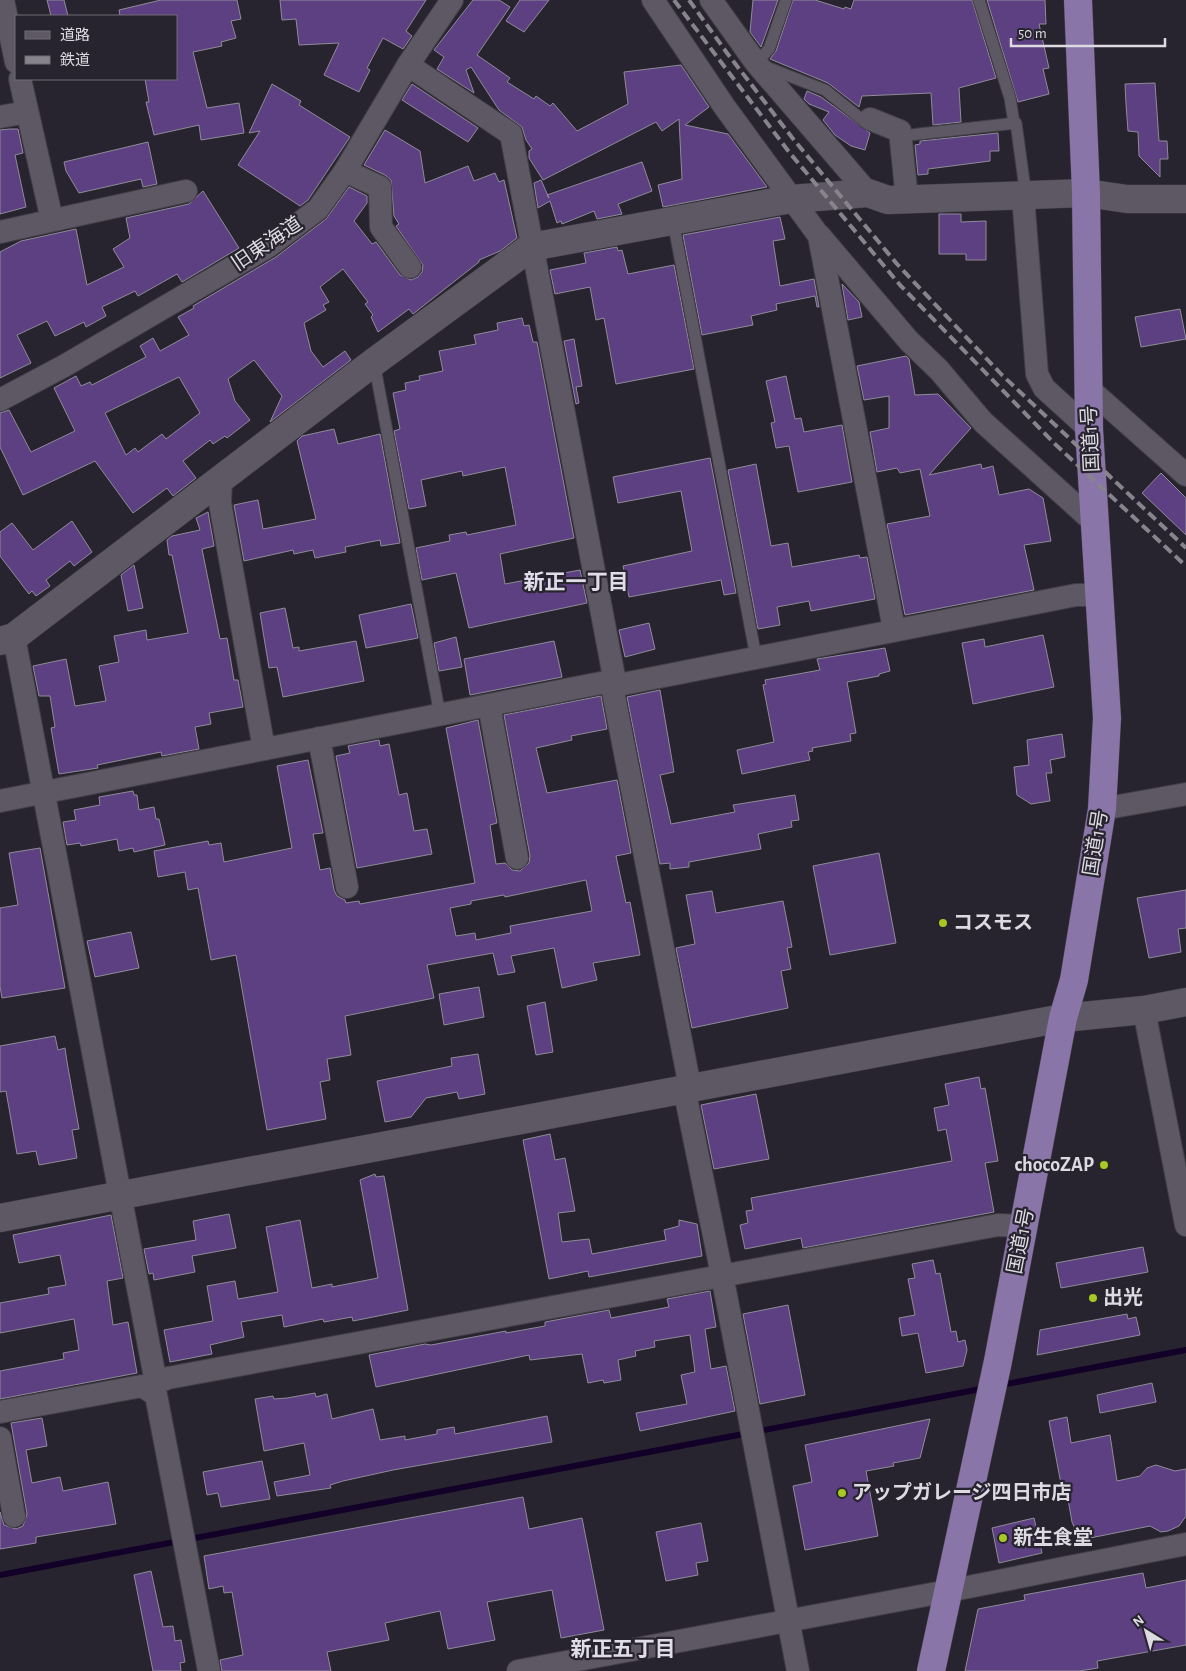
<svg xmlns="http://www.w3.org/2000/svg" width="1186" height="1671" font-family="'Alegreya Sans','Noto Sans JP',sans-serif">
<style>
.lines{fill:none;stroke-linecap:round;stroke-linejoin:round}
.stream{stroke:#130029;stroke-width:6}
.building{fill:#5c4082;stroke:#8f8b98;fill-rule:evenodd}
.service-casing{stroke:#423e47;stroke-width:13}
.minor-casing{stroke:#423e47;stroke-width:24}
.tertiary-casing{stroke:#423e47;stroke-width:29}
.trunk-casing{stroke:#423e47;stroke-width:29}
.service{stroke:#5d5864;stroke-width:11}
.minor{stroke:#5d5864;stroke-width:22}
.tertiary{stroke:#5d5864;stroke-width:28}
.trunk{stroke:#8975a8;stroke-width:28}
.rail{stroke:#88848d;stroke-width:4;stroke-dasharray:10 5;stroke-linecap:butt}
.poi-dot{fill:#a5c823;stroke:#28242f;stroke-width:2}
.labels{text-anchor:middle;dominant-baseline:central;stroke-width:4.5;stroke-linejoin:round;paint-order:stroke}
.street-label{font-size:20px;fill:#dddae1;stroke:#28242f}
.poi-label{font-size:20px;font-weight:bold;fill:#dddae1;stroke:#28242f;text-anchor:start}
.neighbourhood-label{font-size:21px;font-weight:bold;fill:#e1dcea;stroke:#28242f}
</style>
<rect width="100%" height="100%" fill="#28242f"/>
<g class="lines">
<g class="stream">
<path d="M1001,1385L1186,1350"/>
<path d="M0,1575L986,1388"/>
</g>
</g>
<g class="building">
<path d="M47,0H64L68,16H51Z"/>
<path d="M161,0H237L241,19L231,21L236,38L221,42L222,46L193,52L207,108L239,103L244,133L201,140L199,125L154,135L146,102H149L145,79H176V16H120L119,10Z"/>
<path d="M280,0H426L406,31L412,36L403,49L383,38L367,68L370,70L359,92L324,75L339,43L299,45L296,19L282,20Z"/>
<path d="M473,0H499L510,7L477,55L510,78L507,82L534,99L536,96L550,106L553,103L577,131L628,104L624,72L681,65L709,107L685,125L728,134L767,187L663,207L658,185L682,179L679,119L662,131L656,122L543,180L529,158V151L532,149L526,140L522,127L499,110L471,67L466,70L474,93L437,69L444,57L434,50Z"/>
<path d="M520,0H549L524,32L506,21Z"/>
<path d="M753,0H778L761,47L750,32Z"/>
<path d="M793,0H815L844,9L845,7L851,9L854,0H972L996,78L959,88L961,122L933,125L931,93L862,96L859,107L828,83L770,59L776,51Z"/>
<path d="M987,0H1045L1046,24H1039L1049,68L1043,69L1049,94L1018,102Z"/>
<path d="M1155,83L1159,141H1167L1168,159H1160V177L1139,156L1138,132L1128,131L1126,104L1125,84Z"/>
<path d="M272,84L301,101L299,105L350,137L308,200L300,206L238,165L260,131L249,133Z"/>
<path d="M412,84L478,128L468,142L402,100Z"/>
<path d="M807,91L821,97L870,133L865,150L851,146L835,135L823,120L829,112L809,104L804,99Z"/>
<path d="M10,129H18L23,153L15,155L26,207L0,214V130Z"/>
<path d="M385,130L420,151L425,183L468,166L474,181L495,173L499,182L504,180L517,238L500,251L479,260V262L413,314L409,309L378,332L371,317L373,315L365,304L368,302L343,269L320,287L329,302L323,305L326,310L304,323L311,351L323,367L345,351L351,360L270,422L282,396L254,360L228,379L235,401L250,420L227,438L225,436L213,444L210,440L183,461L196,478L173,496L167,488L133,513L95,461L23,495L0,447V413L9,410L31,452L75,431L54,388L76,376L81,386L90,382L92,385L146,357L140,346L153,338L160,351L189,335L178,317L194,308L193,306L276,257L326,219L349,187L367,196V203L354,221L372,244L376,242L400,275L411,280L418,277L422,272L423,265L396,226L399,224L394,216L391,180L385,175L364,165ZM179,377L200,413L166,439L162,434L138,452L135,448L126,455L105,413Z"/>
<path d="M998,133L999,151H990V161L928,169V174L918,175L915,145L920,144V141Z"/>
<path d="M148,142L157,184L143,187L141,179L79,193L66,171L64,162Z"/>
<path d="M642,162L652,191L618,204L622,214L597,219L594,211L562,224L561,221L557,223L550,201L538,208L534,183L541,180L549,198L547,195Z"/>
<path d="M203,191L239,248L182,282L177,274L138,296L135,291L102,307L106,316L86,327L84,322L55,336L47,321L17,335L31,363L0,378V252L21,241L76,229L87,285L124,267L113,249L130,238L126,218L189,204Z"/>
<path d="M939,214H961V222L986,221V260H966V254H939Z"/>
<path d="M780,217L785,239L773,241L780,286L814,279L819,307H817L815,296L776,304L777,310L751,316L753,325L702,335L683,235Z"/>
<path d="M617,247L618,251L622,250L628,274L674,265L694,369L616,384L604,318L596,320L590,287L555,294L550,270L586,263L584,253Z"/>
<path d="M842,284L859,302L862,317L848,320Z"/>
<path d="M1180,309L1186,339L1141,347L1135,317Z"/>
<path d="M522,318L524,326L529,325L533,342H537L574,538L500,554L505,584L580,570L587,603L469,628L456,573L422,580L416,548L450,541L449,535L466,532L467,535L516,525L505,467L463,476L462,471L421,480L426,506L409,509L394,431L400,429L393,393L406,390L405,383L420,380L419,376L443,371L439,351L476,344L474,335L498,330L497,323Z"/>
<path d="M574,339L582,386L576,387L579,403L576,404L564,341Z"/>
<path d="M906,356L909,359L915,395L938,394L971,428L929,475L981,464L982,469L993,466L999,495L1029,489L1043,498L1051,541L1024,545L1034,590L905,615L887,524L930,516L920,469L900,473L897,468L877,472L870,432L889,428V396L864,400L857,366Z"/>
<path d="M786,376L795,419L801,418L804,432L842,425L852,482L798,492L789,446L776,448L771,423L775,422L766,381Z"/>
<path d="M334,429L338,444L380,434L400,543L381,546L380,540L345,547L346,552L315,558L313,550L294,554L293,550L244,561L234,505L258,500L263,529L316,519L297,441L302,436Z"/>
<path d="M710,458L736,593L724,595L721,580L629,597L623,566L692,551L681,491L618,503L613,477Z"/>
<path d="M756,464L771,546L788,543L792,567L859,555L860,558L867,557L875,599L811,611L809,601L777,607L780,625L758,629L728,470Z"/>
<path d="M1161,473L1186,498V535L1142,493Z"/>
<path d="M208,512L214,546L202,549L220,639L227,638L234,680H238L243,707L209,713L211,724L195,727L199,749L162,756L161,752L97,765L98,768L59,774L51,728L55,727L50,696H39L33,666L66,659L75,706L106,701L99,666L119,662L114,636L146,630L147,640L188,633L172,555H169L167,540L172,536L200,530L196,518Z"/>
<path d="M72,521L92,552L74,566L70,561L46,580L50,586L36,596L32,591L29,594L0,556V532L12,523L33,550Z"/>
<path d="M134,565L143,608L128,611L121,575Z"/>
<path d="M411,604L418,638L366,648L359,615Z"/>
<path d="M285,608L293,648L299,647V651L356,641L364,681L283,697L277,667L269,668L260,613Z"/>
<path d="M649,623L655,649L625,657L619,630Z"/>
<path d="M1043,635L1054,687L973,704L962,643L984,639L985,647Z"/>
<path d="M456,637L462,667L439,671L434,643Z"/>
<path d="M554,641L562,677L470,695L464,659Z"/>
<path d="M885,648L890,671L879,674V676L847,682L856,733L850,734L851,741L812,748L813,751L808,752L810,760L742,774L737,750L774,742L763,685L766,684L765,680L820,670L817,659Z"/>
<path d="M660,690L674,772L660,775L671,824L735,812L733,805L795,795L799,820L791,821L792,827L758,834L761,849L689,862V867L670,869V863L660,864L627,697Z"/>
<path d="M601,696L607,729L571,736L572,740L536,748L547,793L617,780L631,853L616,856L626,903L630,902L640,955L593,963L597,980L562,988L554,948L511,956L515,972L498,975L493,953L427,965L434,998L345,1016L351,1055L327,1059L330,1080L320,1082L326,1119L267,1130L236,955L211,960L198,888L188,890L185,872L158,877L154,851L208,841L209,845L221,843L224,862L292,848L277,766L308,760L323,833L313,834L320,870L330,868L334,890L337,896L345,900L346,903L359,901L360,904L475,883L446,728L478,720L497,823L490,825L496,864L505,863L512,870L520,871L529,863L530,856L504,715ZM586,880L592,911L510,926L511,933L476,940L475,933L456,936L450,908L471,904V901L504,895L505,897Z"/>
<path d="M1062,734L1065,757L1050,760L1052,773H1046L1050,801L1031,804L1017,795L1014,767L1029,765L1027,740Z"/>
<path d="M379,740L380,746L389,744L399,795L407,793L414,831L427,829L432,854L357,868L336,756L350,753L348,746Z"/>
<path d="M133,791L134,795H137L139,810L154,807L156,819H159L165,845L134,852L133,848L119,851L117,839L81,846L80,843L67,845L63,822L76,820L74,810L100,805L99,797Z"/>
<path d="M40,848L65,988L2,998L0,986V908L18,905L9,853Z"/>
<path d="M879,853L896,943L830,955L813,866Z"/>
<path d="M1186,890V928L1178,929L1181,952L1149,958L1137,898Z"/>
<path d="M712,891L716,913L783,901L792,947L787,948L791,969L781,971L788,1008L692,1028L676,948L695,944L686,895Z"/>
<path d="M131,932L139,968L95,977L87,941Z"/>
<path d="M479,987L484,1017L444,1025L439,994Z"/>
<path d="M545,1002L553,1052L536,1055L527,1006Z"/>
<path d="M55,1036L58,1050L65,1048L67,1062L79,1129L72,1130L77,1158L39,1165L36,1151L17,1154L6,1091L0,1092V1046Z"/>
<path d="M478,1054L485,1094L459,1099L457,1092L426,1098L411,1117L385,1122L377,1081L452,1066L451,1058Z"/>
<path d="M979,1077L981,1089L985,1088L998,1161L985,1163L994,1212L803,1248L801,1238L745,1249L740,1225L748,1223L746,1211L753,1210L751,1198L952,1161L946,1129L938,1131L934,1108L949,1105L945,1084Z"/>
<path d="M756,1094L769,1159L714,1169L701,1105Z"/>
<path d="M550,1134L555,1160L565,1158L575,1211L558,1213L562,1242L589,1239L592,1254L666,1240L664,1230L679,1226V1220L697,1224L702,1256L589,1277L588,1271L549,1279L523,1140Z"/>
<path d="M375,1174L376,1177L384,1176L408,1310L353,1321L352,1317L324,1322L323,1319L284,1327L282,1315L241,1322L244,1337L210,1345L212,1354L170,1362L164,1330L213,1321L207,1286L235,1281L238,1299L278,1292L266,1227L300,1220L312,1288L332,1284V1287L378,1278L360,1180Z"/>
<path d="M229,1214L236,1248L192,1256L195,1272L154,1280L153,1273L149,1274L144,1249L196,1240L193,1221Z"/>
<path d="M111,1215L123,1278L107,1281L113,1325L128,1322L137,1373L0,1399V1371L64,1359L63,1353L79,1350L74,1319L0,1333V1303L49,1294L48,1288L66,1285L60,1255L19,1263L13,1235Z"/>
<path d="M1143,1247L1148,1272L1061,1288L1056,1263Z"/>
<path d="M933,1260L936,1274L940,1273L951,1332L956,1331L958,1342L965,1340L967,1350L963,1366L926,1373L918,1333L902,1336L899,1318L915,1315L908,1279L915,1278L912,1264Z"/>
<path d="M710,1291L716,1327L705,1329L711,1369L726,1366L735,1411L640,1431L636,1413L687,1404L681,1375L695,1372L690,1335L654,1341L655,1347L635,1351L636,1356L618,1360L621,1380L604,1383L603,1380L588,1383L582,1354L530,1360L529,1355L376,1387L369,1355L425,1344L431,1345L506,1331V1333L545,1326V1322L609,1310L611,1318L669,1307L667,1299Z"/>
<path d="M788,1305L805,1395L760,1404L743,1314Z"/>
<path d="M1127,1314L1128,1319L1136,1317L1140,1335L1037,1355L1040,1330Z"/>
<path d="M1152,1383L1156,1402L1100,1413L1097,1395Z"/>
<path d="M315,1393L316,1397L327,1394L332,1419L373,1409L380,1440L405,1436V1440L437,1434V1430L454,1427L455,1434L547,1416L552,1442L393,1470L343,1481L330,1485L331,1488L277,1496L274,1482L310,1475L304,1443L264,1451L255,1399L273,1396L274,1399L287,1398Z"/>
<path d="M1067,1417L1071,1443L1110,1435L1117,1481L1140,1476L1147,1468L1156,1465L1175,1471L1186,1469V1516L1179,1526L1168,1531L1161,1532L1150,1526L1080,1540L1072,1522L1066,1488L1062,1489L1049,1421Z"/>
<path d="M42,1418L47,1446L26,1450L32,1483L60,1477L63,1491L108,1482L116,1524L36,1537V1543L0,1549V1512L4,1525L16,1529L23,1526L27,1514L11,1423Z"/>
<path d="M930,1419L920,1458L893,1463L894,1466L866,1471L878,1536L805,1550L793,1486L812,1482L805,1445Z"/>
<path d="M262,1461L270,1499L221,1507L218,1493L207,1495L203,1472Z"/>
<path d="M523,1497L529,1529L582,1518L604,1630L561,1638L552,1590L487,1602L495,1640L448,1649L440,1611L385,1623L389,1640L327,1652L331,1671H222L220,1660L243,1655L232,1592L224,1593L223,1586L209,1589L204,1556Z"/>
<path d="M1034,1518L1042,1553L999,1563L992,1528Z"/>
<path d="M701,1523L708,1561L696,1563L698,1575L666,1581L656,1532Z"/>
<path d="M151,1571L163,1627L173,1626L175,1641L181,1640L185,1662L180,1663L181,1671H153L134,1575Z"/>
<path d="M1143,1573L1146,1588L1186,1580V1645L1097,1661L1098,1668L1079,1671H965L978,1609L1025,1600L1024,1595Z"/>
</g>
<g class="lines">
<g class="service-casing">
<g id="service">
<path d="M786,0L769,49L756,63L825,90L865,122L870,119"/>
<path d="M979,0L1010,98L1014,123"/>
<path d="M901,136L1016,123L1026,196"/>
<path d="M673,221L756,657"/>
<path d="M374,362L440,715"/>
</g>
</g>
<g class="minor-casing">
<g id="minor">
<path d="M3,0L16,62"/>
<path d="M653,0L724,106L819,236L894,629"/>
<path d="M711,0L756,63L868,193"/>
<path d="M408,65L511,134L615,682"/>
<path d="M20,79L52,220"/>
<path d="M0,117L27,112"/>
<path d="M870,119L900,131L907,199"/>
<path d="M345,171L380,187L381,227L410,267"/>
<path d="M1023,196L1037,374L1044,388L1089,429"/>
<path d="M0,232L186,191"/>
<path d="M820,236L909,341L939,370L983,422L1096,524"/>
<path d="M1088,388L1186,475"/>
<path d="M0,400L64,366L269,246L318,209L345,171L408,65L452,0"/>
<path d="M221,479L220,503L264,749"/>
<path d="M14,637L156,1383L151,1391"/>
<path d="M611,681L690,1087"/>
<path d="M489,705L517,858"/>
<path d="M319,738L347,887"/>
<path d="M0,801L611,681L623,684L1076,595H1101"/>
<path d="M1102,809L1186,794"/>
<path d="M1144,1010L1186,1225"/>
<path d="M684,1088L722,1275L798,1671"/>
<path d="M156,1383L168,1378L998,1225L1024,1226"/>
<path d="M0,1412L142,1386L156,1395L209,1671"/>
<path d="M0,1438L14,1516"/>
<path d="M518,1671L948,1591L1186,1544"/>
</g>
</g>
<g class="tertiary-casing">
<g id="tertiary">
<path d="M0,641L14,637L374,362L531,247L791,199L868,193L888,200L1086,193L1127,199H1186"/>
<path d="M0,1218L1063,1018L1144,1010L1186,1002"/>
</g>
</g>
<g class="trunk-casing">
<path id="trunk" d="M931,1671L998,1361L1063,1018L1074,980L1102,809L1107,718L1089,429L1086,193L1078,0"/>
</g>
<use href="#service" class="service"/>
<use href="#minor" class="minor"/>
<use href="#tertiary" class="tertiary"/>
<use href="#trunk" class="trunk"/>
<g class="rail">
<path d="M674,0L789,152L900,285L1056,445L1186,566"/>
<path d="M689,0L727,53L794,140L897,264L1002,375L1186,548"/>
</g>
</g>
<g class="poi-dot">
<circle cx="943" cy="923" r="5"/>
<circle cx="1104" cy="1165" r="5"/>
<circle cx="1093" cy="1298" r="5"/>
<circle cx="842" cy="1493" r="5"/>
<circle cx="1003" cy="1538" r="5"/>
</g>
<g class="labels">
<g class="street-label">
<text transform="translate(267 244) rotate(-34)">旧東海道</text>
<text transform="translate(1091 439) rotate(-93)">国道1号</text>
<text transform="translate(1096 843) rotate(-81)">国道1号</text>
<text transform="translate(1021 1241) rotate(-79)">国道1号</text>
</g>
<g class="poi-label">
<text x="953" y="923">コスモス</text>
<text x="1094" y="1165" text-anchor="end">chocoZAP</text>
<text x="1103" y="1298">出光</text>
<text x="852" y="1493">アップガレージ四日市店</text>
<text x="1013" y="1538">新生食堂</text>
</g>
<g class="neighbourhood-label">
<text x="576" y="582">新正一丁目</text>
<text x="623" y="1649">新正五丁目</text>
</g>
</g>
<rect x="15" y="15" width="162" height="65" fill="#28242f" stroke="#706d76"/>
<rect x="25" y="31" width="25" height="8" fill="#5d5864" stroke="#706d76"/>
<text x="60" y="40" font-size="15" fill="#dddae1">道路</text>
<rect x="25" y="56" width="25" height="8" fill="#88848d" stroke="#706d76"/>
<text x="60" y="65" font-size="15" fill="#dddae1">鉄道</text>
<g transform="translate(1146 1631) rotate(323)" stroke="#28242f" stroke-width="4" paint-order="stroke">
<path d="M0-4L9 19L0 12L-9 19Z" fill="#dddae1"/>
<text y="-8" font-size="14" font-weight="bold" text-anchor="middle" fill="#dddae1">N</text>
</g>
<path d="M1011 38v8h154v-8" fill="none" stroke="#dddae1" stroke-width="2.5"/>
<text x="1018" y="38" font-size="15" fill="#dddae1" stroke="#28242f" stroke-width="4" paint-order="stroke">50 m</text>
</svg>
